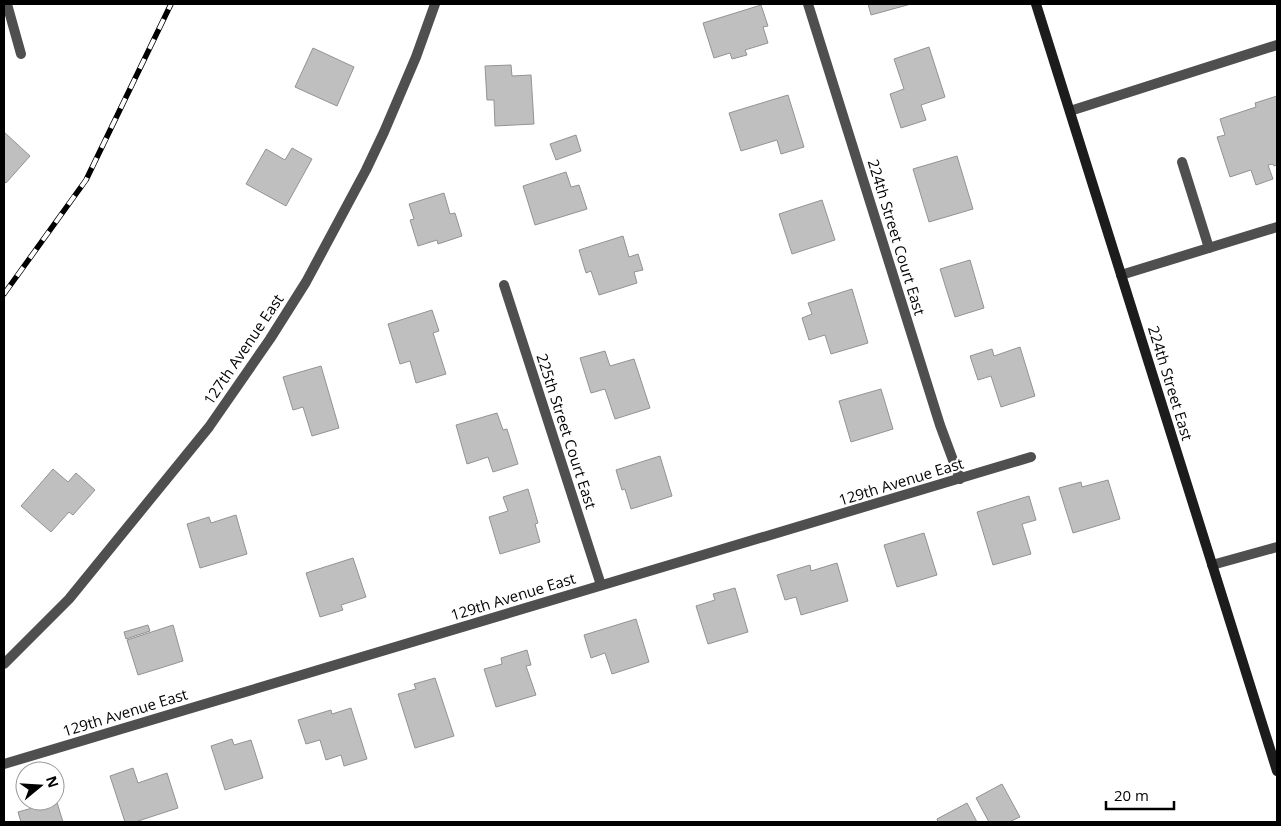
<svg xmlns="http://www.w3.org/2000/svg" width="1281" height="826" font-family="'Open Sans',sans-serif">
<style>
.building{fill:#bfbfbf;stroke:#939393}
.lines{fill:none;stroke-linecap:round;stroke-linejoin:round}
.lane{stroke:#4f4f4f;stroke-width:10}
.street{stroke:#4f4f4f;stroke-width:10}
.secondary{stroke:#1c1c1c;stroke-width:10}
.rail-casing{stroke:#000;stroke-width:5.5}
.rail{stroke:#fff;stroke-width:4;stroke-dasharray:11;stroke-linecap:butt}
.labels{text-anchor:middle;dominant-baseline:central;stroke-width:4.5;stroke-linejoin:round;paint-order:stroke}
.street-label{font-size:15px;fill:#000;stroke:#fff}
</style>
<rect width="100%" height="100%" fill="#fff"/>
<g class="building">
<path d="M868,4H911L871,15Z"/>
<path d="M761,5L768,26L763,27L768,43L745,50L747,55L732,59L730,53L714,58L703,23Z"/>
<path d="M929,47L945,97L921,105L926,120L901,128L890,94L904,89L894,59Z"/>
<path d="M313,48L354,67L337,106L295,87Z"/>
<path d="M511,65L512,76L531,75L534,124L495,126L494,100H487L485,66Z"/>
<path d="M788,95L804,147L781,154L777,140L741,151L729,113Z"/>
<path d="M1277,96V165L1274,166L1273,164L1268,165L1273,179L1256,185L1251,170L1230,177L1217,137L1225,135L1220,119L1256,107L1255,103Z"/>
<path d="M4,132L30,156L6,183L4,181Z"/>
<path d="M576,135L581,151L556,160L550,144Z"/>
<path d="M292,148L312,159L286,206L246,184L266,149L285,160Z"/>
<path d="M957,156L973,209L929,222L913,169Z"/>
<path d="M566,172L571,187L579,185L587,209L535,225L523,186Z"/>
<path d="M444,193L450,214L455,213L462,236L438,244L437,240L418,246L410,220L414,219L409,204Z"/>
<path d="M822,200L835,240L792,254L779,214Z"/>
<path d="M623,236L629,257L638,254L643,270L634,272L637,283L599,295L591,271L586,273L579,250Z"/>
<path d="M970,260L984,308L955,317L940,269Z"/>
<path d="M852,289L868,343L831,354L825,335L809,340L802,318L812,314L808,303Z"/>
<path d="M432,310L439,331L433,333L446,374L416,383L410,361L400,364L388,324Z"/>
<path d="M1020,347L1035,396L1001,407L991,376L978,380L970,356L992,349L994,356Z"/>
<path d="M605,351L610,366L634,359L650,408L615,419L605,389L591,393L580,358Z"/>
<path d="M321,366L339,428L312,436L303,407L293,410L283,377Z"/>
<path d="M881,389L893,429L851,442L839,401Z"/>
<path d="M497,413L503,430L507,429L518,464L493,472L488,457L467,464L456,425Z"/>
<path d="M660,456L672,496L631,509L625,489L622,490L616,470Z"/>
<path d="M53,469L68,482L76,473L95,490L73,515L69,512L51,532L21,506Z"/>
<path d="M1108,480L1120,519L1073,533L1059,488L1081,482L1082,487Z"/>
<path d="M528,489L538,523L535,524L540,542L500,554L489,517L508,511L503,497Z"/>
<path d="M1029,496L1036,520L1022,524L1031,554L993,565L977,512Z"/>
<path d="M236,515L247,554L200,568L187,524L209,517L211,523Z"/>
<path d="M924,533L937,575L897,587L884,545Z"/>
<path d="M353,558L366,597L341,605L343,610L320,617L306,573Z"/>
<path d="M837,563L848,601L801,615L796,597L785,600L777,575L810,565L811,571Z"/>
<path d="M735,588L748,632L708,644L696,606L715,600L713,594Z"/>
<path d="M636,619L649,662L612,674L605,653L591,658L584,635Z"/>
<path d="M148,625L150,631L126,639L124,632Z"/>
<path d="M173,625L183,661L138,675L127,640Z"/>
<path d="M527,650L531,665L526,666L536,695L496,707L484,669L502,664L501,658Z"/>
<path d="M435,678L454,736L415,748L398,694L416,689L414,684Z"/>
<path d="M351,708L367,759L344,766L341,755L326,760L320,740L306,744L298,720L331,710L332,714Z"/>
<path d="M232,739L234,745L251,740L263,778L225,790L211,746Z"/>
<path d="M133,768L138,783L167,773L178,808L135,822H125L110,776Z"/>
<path d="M1002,784L1020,817L1009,822H989L976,798Z"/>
<path d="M55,796L63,822H21L18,812L36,807L34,801H55Z"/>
<path d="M967,803L977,822H938L937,819Z"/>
</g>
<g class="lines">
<g class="lane">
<path d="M1070,111L1277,45"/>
<path d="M1182,162L1209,248"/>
<path d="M1121,275L1277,227"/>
<path d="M1212,565L1277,547"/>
</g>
<g class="street">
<path d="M7,4L21,54"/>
<path d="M808,4L940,425L960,479"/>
<path d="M504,285L601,585"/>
<path d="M4,664L69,599L209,427L270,339L306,282L366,170L384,132L416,57L435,4"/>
<path d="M4,764L1031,457"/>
</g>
<path class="secondary" d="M1036,4L1277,771"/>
<g class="rail-casing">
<path id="rail" d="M4,294L86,180L171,4"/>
</g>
<use href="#rail" class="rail"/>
</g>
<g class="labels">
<g class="street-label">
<text transform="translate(897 237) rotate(73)">224th Street Court East</text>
<text transform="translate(243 349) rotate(-56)">127th Avenue East</text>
<text transform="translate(1171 383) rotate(73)">224th Street East</text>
<text transform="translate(567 431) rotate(72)">225th Street Court East</text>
<text transform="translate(901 481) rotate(-17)">129th Avenue East</text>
<text transform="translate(513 596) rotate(-17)">129th Avenue East</text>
<text transform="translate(125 712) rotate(-17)">129th Avenue East</text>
</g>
</g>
<rect width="1281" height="826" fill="none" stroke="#000000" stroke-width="10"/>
<g transform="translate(40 786) rotate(72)"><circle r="24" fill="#ffffff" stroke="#999999"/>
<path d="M0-4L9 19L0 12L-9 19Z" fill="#000000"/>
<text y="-8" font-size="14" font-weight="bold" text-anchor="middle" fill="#000000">N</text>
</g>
<path d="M1106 801v8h68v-8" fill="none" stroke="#000000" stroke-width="2.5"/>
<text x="1114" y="801" font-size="15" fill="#000000" stroke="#ffffff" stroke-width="4" paint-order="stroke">20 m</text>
</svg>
